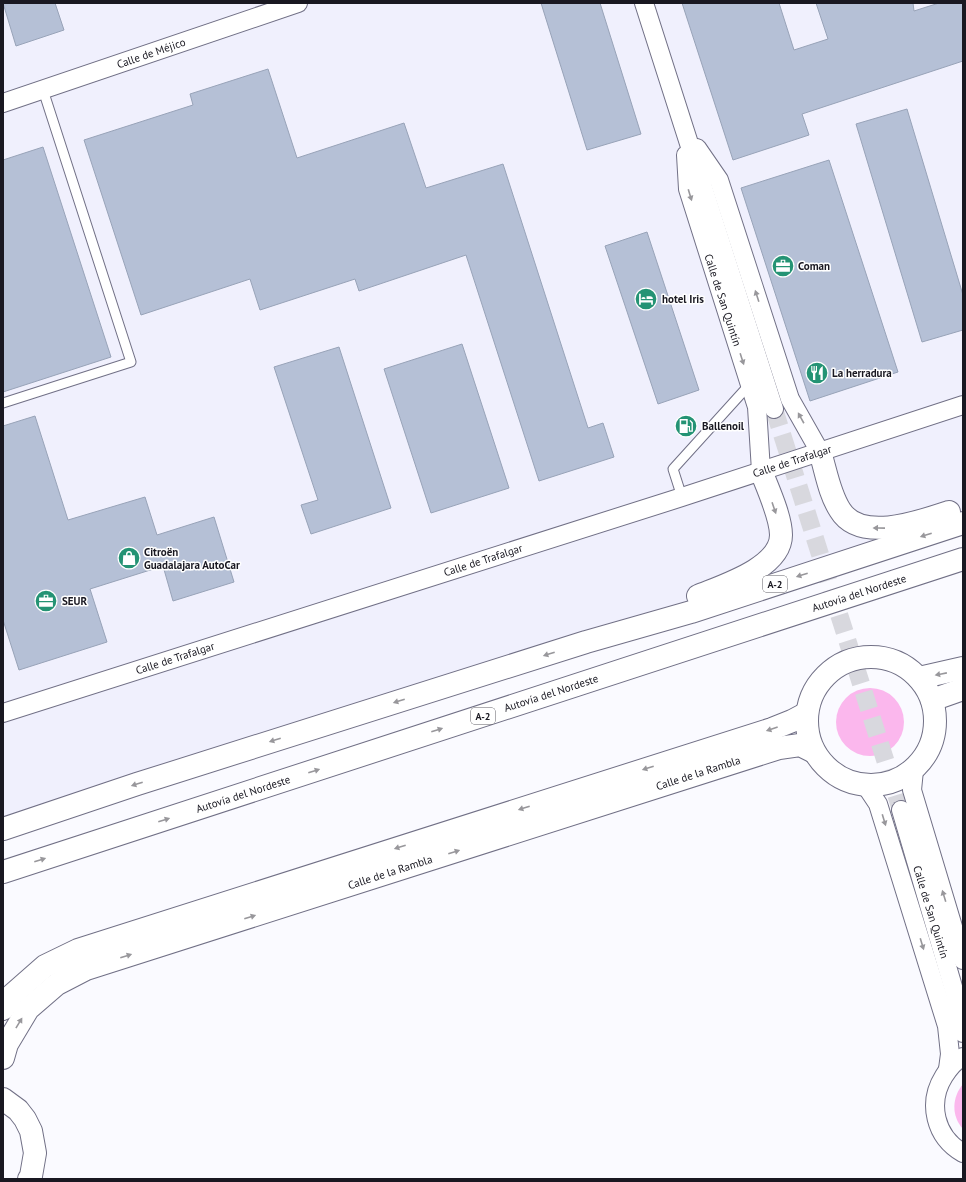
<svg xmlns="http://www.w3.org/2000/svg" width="966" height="1182" font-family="'PT Sans',sans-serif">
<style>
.built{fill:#f0f0fd}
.green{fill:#fbb7ed}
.building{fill:#b5c0d6;stroke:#98a3b8}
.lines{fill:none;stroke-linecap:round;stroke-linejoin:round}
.minor-tunnel{stroke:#d8d8de;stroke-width:18;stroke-dasharray:18 9;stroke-linecap:butt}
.service-casing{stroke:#717086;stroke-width:11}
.minor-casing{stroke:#717086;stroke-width:20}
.tertiary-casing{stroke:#717086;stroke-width:24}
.motorway-casing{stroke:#717086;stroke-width:24}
.service{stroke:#fff;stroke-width:9}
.minor{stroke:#fff;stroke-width:18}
.tertiary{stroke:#fff;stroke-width:22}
.motorway{stroke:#fff;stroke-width:22}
.oneway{fill:#98979b}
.labels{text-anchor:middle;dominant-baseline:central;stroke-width:3;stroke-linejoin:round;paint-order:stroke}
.shield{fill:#fff;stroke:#5e5d64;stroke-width:1}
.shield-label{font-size:10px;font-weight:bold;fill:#191821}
.street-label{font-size:11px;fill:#191821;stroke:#fff}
.poi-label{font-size:11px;font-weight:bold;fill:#191821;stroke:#fff;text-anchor:start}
</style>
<rect width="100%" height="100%" fill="#fafaff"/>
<path class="built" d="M3,3H963V518L3,829Z"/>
<g class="green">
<circle cx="870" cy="722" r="34"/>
<path d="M963,1084V1129C951,1116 952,1097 963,1084Z"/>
</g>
<g class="building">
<path d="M3,3H55L64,30L16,46Z"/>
<path d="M541,3H600L641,134L587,150Z"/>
<path d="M682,3H779L794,50L828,39L816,3H913L914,11L939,3H963V61L802,114L809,135L733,160Z"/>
<path d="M268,69L297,158L404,123L426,188L503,164L588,428L603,423L614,457L539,481L466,255L359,291L355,279L260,310L250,279L141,315L84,140L193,105L190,94Z"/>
<path d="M907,109L963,295V330L922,342L856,124Z"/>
<path d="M43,147L111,357L3,392V160Z"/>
<path d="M829,160L898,372L810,401L741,188Z"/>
<path d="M647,232L699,390L658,404L605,246Z"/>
<path d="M462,344L509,488L431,513L384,369Z"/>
<path d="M339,347L391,508L311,534L301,505L318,500L274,367Z"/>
<path d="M35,416L68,520L145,497L157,535L214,517L234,582L173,601L163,566L90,589L107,642L19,670L3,620V426Z"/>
</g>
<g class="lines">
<path class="minor-tunnel" d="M774,409L901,810"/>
<g class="service-casing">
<g id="service">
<path d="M3,403L131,362L43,90"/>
<path d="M682,497L673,469L750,384"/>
</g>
</g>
<g class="minor-casing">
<g id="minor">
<path d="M644,3L774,409"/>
<path d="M3,103L298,3"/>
<path d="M697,148L719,180L790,399L820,452"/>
<path d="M686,155L688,189L757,407L761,471"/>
<path d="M3,713L682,497L963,405"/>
<path d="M914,770L912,790L963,960"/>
<path d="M866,786L878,804L947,1026L950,1054L948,1069"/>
<path d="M901,810L961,1014"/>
<path d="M963,1017L961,1014L963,1033"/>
<path d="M963,1057C954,1061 949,1068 944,1076C927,1103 935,1137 963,1153"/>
</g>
</g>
<g class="tertiary-casing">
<g id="tertiary">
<circle cx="871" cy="721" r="64"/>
<path d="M919,678L963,668"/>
<path d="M932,700L963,689"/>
<path d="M3,1009L12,995L45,966L78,950L772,729L792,721L807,713"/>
<path d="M3,1058L7,1044L28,1009L57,984L86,969L779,748L800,745L814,752"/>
<path d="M3,1099L18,1110L25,1119L31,1131L35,1153L31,1176L29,1179"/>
</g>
</g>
<g class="motorway-casing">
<g id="motorway">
<path d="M820,452C826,471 829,493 840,510C860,543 919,522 949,512"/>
<path d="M698,596C722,586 781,568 781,535C781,517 768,489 761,471"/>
<path d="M3,829L137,784L586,642L691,612L963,523"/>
<path d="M3,872L963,559"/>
</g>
</g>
<use href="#service" class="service"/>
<use href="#minor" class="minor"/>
<use href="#tertiary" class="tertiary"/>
<use href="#motorway" class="motorway"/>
</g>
<defs><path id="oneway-solid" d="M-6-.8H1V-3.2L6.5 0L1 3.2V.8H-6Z"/></defs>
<g class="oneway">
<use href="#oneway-solid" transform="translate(690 195) rotate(73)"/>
<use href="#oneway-solid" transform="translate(757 296) rotate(-108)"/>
<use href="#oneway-solid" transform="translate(742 359) rotate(72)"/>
<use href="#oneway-solid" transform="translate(801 418) rotate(-119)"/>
<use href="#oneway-solid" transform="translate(774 508) rotate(71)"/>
<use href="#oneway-solid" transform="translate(879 528) rotate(-179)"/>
<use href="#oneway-solid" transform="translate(926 535) rotate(162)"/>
<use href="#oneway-solid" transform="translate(802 575) rotate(162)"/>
<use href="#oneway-solid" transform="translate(549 654) rotate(162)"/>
<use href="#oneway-solid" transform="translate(941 674) rotate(169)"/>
<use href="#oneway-solid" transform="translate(399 701) rotate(163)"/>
<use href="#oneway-solid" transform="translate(772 729) rotate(161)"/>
<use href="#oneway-solid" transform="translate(437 730) rotate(-18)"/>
<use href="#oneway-solid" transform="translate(275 740) rotate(163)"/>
<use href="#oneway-solid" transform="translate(648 768) rotate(162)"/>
<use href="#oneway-solid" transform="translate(314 771) rotate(-18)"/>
<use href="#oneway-solid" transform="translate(137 784) rotate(162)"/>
<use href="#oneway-solid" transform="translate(524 808) rotate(162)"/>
<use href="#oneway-solid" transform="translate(164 820) rotate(-18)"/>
<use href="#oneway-solid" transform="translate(884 820) rotate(73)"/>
<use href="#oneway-solid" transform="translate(400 847) rotate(162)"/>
<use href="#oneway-solid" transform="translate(454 852) rotate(-18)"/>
<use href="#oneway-solid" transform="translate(40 860) rotate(-18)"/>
<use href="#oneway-solid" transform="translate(944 896) rotate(-107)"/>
<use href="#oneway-solid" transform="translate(250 917) rotate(-18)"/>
<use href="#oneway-solid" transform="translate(922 944) rotate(73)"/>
<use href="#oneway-solid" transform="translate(126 956) rotate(-18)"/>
<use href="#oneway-solid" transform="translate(19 1023) rotate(-59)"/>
</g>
<defs>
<g id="office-disc" transform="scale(1.15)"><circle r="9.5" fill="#249374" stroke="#fff"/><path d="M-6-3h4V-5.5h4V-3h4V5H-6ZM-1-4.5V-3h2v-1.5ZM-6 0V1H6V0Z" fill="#fff"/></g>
<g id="hotel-disc" transform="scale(1.15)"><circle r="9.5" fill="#249374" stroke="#fff"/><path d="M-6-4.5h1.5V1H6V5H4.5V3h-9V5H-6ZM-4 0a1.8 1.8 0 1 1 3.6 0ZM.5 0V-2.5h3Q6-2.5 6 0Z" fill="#fff"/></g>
<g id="restaurant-disc" transform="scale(1.15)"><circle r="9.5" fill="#249374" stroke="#fff"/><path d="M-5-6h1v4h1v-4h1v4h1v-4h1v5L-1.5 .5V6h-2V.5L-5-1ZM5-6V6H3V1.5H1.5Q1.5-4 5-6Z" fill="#fff"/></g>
<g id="fuel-disc" transform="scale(1.15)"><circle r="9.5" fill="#249374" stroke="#fff"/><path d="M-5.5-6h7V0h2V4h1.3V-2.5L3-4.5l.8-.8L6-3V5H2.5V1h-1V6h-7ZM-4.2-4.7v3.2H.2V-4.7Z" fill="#fff"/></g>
<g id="shop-disc" transform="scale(1.15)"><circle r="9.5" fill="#249374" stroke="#fff"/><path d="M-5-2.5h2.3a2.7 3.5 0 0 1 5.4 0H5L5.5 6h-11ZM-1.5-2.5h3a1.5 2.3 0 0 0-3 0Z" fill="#fff"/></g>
</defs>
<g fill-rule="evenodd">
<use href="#office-disc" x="783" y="266"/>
<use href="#hotel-disc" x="646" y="299"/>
<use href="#restaurant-disc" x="817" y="373"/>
<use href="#fuel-disc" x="686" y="426"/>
<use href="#shop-disc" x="129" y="558"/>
<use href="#office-disc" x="46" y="601"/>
</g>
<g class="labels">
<g class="shield">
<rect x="763" y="576" width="24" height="16" rx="3"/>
<rect x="471" y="708" width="24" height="16" rx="3"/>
</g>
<g class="shield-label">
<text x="775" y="584">A-2</text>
<text x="483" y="716">A-2</text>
</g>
<g class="street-label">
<text transform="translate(151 53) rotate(-19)">Calle de Méjico</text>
<text transform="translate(723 300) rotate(72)">Calle de San Quintín</text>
<text transform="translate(792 461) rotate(-18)">Calle de Trafalgar</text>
<text transform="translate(483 560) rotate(-18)">Calle de Trafalgar</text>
<text transform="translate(859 593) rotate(-18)">Autovía del Nordeste</text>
<text transform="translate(175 658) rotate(-18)">Calle de Trafalgar</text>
<text transform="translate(551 693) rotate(-18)">Autovía del Nordeste</text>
<text transform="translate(698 773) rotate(-18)">Calle de la Rambla</text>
<text transform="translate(243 794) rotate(-18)">Autovía del Nordeste</text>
<text transform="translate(390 872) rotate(-18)">Calle de la Rambla</text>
<text transform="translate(931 912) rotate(73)">Calle de San Quintín</text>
</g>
<g class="poi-label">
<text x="798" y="266">Coman</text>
<text x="662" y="299">hotel Iris</text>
<text x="832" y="373">La herradura</text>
<text x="702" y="426">Ballenoil</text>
<text x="144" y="552">Citroën<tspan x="144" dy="13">Guadalajara AutoCar</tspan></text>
<text x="62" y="601">SEUR</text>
</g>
</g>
<rect width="966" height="1182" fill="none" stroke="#191821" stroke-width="8"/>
</svg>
